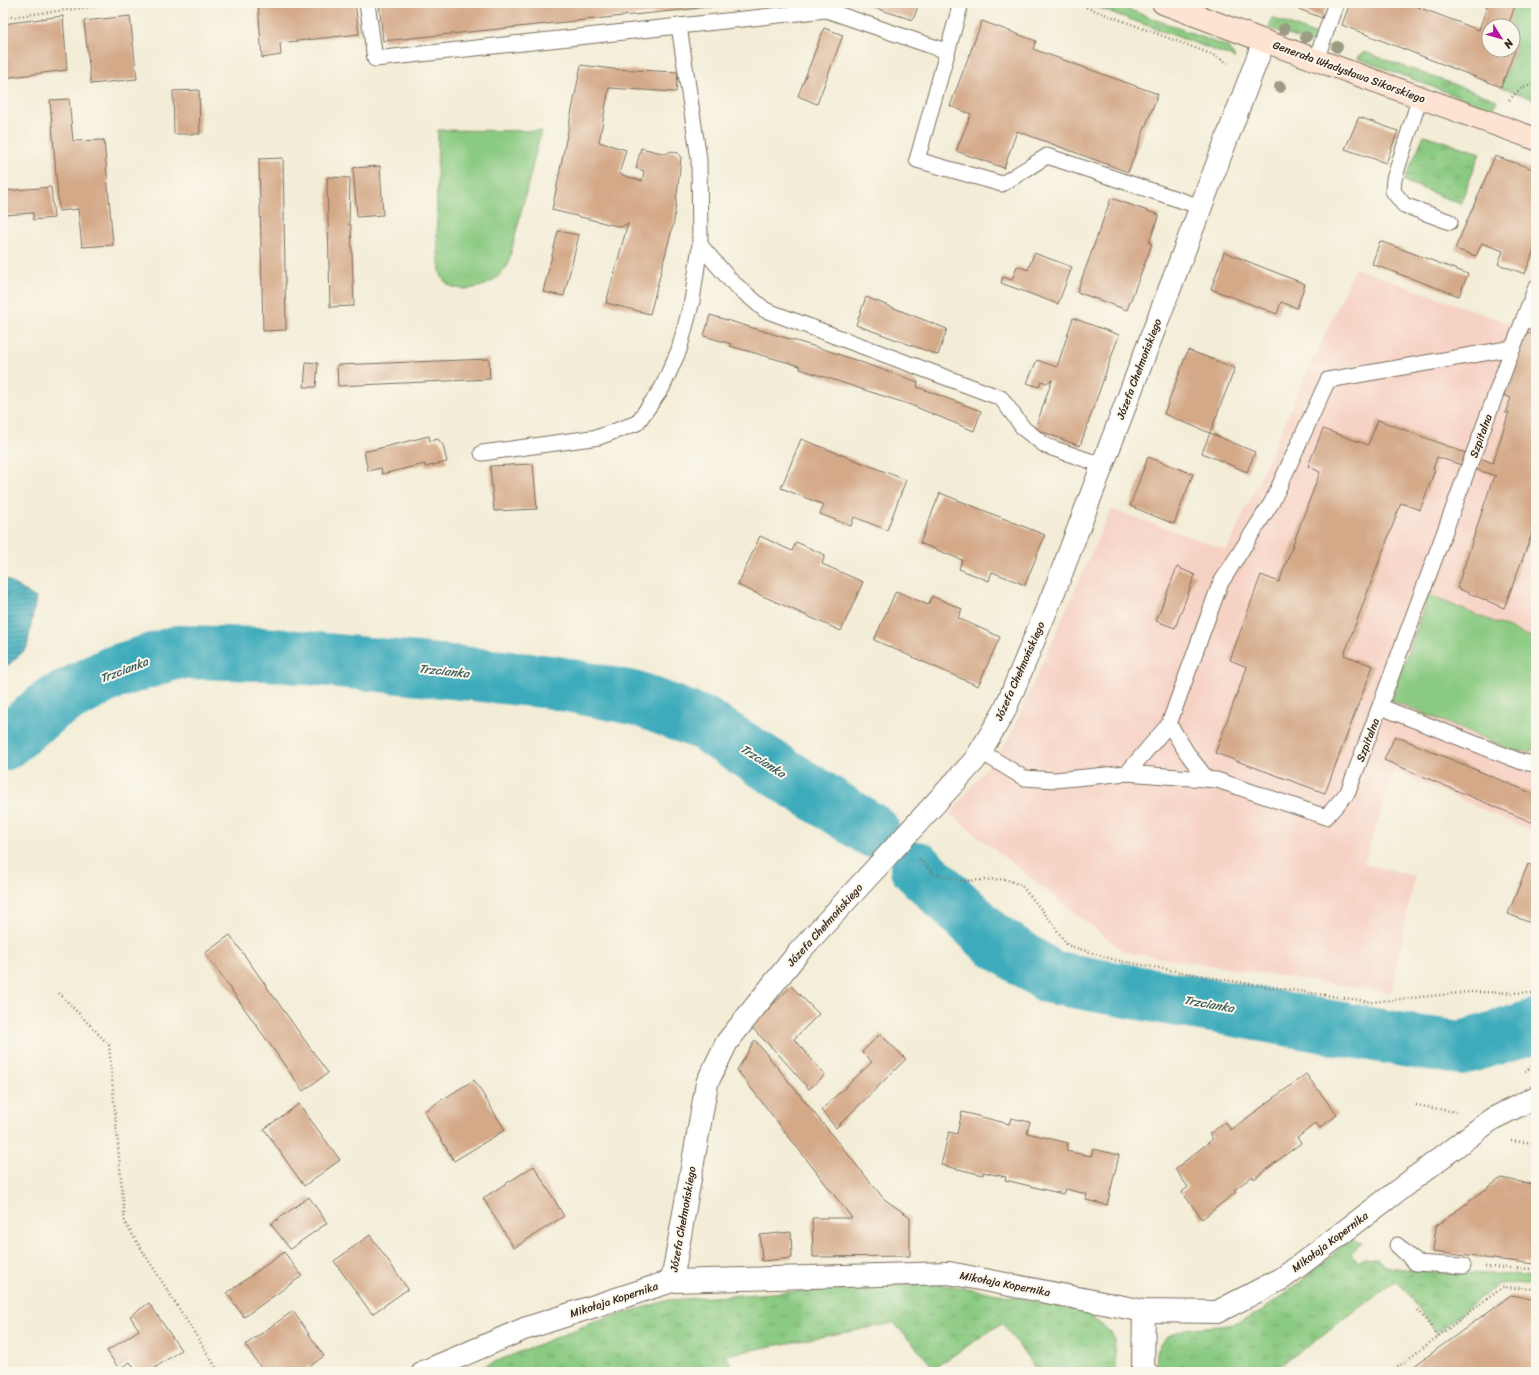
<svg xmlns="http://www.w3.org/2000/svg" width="1539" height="1375" font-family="Sriracha,sans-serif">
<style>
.built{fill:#f6d2c4}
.grass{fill:url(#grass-tufts);stroke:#637a50}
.green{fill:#8bca82;stroke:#637a50}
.water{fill:url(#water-rules);stroke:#3c6a6c}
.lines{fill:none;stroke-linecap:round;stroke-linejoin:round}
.river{stroke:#3dabbb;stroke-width:54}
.building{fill:#d4a988}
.service-casing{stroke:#7b6e5f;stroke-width:17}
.minor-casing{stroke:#7b6e5f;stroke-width:24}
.secondary-casing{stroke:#7b6e5f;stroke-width:24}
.path{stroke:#7b6e5f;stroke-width:2.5;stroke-dasharray:1 3;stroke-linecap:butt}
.service{stroke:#fff;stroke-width:15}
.minor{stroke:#fff;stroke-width:22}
.secondary{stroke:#fde3d1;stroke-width:22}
.tree{fill:#9b9c82}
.labels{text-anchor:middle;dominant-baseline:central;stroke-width:4;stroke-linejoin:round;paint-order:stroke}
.street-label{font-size:11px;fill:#3b2a1e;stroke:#fbf7ec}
.water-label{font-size:12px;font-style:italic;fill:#3c5e5d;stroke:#fbf7ec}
</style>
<defs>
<pattern id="grass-tufts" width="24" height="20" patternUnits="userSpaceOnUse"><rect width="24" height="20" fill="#8bca82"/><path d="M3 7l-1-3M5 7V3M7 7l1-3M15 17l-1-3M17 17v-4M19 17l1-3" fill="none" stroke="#73a46a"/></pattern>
<pattern id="water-rules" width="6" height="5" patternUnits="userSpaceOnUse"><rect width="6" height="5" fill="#3dabbb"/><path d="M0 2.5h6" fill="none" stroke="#348b97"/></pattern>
</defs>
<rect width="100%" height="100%" fill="#fbf7ec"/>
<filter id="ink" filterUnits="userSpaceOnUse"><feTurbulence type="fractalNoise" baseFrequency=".025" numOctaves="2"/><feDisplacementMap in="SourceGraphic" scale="8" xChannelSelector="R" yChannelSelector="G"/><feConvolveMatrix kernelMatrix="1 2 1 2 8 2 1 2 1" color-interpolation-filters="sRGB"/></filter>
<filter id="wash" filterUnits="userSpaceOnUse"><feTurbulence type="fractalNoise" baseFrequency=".012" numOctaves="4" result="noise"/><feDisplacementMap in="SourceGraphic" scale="16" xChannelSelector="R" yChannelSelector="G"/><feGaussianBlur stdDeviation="0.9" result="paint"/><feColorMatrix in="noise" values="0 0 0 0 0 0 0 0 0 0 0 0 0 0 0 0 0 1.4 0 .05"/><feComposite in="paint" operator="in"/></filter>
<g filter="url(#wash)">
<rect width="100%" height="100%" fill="#f3edd7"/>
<path class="built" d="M1355,268L1536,333V833L1394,770L1364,864L1415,876L1391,993L1124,952L950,814L1008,740L1111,509L1227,550Z"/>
<g class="grass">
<path d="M1086,3H1112L1228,47L1235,58Z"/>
<path d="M1272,18L1317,35L1313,43H1311L1269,28Z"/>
<path d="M1364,52L1367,53L1497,100L1493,110L1357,58Z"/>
<path d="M1424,135L1480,153L1460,204L1404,181Z"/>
<path d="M1353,1240L1362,1243L1351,1253L1357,1262L1364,1258L1378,1259L1384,1266C1434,1276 1485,1271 1536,1277V1286L1500,1283L1437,1333L1397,1280L1272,1372H1157C1156,1362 1155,1348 1164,1340C1185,1320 1216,1332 1242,1321C1279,1304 1314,1269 1346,1243Z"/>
<path d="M937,1284L967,1288L1095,1313L1092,1319C1127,1339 1109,1342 1117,1372H1038L1002,1323L934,1368L894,1323L725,1355L736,1372H470L594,1322L669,1300L889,1285Z"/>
</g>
<g class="green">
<path d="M1515,3H1536V100L1501,87L1517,45L1513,43V26H1508Z"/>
<path d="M438,130L541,131L508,265C504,270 499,276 494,280C481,289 454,295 443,279C433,264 438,155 438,130Z"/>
<path d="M1428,595L1536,639V747L1529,752L1513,750L1391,700Z"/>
</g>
<path class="water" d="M3,579H6L36,598L27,648L3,670Z"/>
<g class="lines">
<g class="river">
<path d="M3,744L52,704L112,673L178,652L266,654L552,682L638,699L704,724L873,831"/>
<path d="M917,868L991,938L1050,977L1415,1042L1462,1048L1536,1026"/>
</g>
</g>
<g id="blocks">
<g class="building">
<path d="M258,3H355L359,34L280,43L281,55L262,58Z"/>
<path d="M379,3H739V4L383,41Z"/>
<path d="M859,3H919L913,20Z"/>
<path d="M1283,3H1328L1322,18Z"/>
<path d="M1350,3H1420L1418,7L1479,30L1488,3H1516L1508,26H1489V50H1513V43L1517,45L1501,87L1342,25Z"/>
<path d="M63,16L67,70L3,78V24Z"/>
<path d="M130,16L137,79L91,84L84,21Z"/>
<path d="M982,21L1036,41L1033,49L1158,94L1128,172L1017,131L1004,168L956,151L971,114L950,106Z"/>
<path d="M824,28L843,35L817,104L798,96Z"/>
<path d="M581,65L613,69L678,72L676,92L609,88L599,142L626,150L619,174L642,181L644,171L636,168L641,148L666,154L671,151L678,153L681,158L674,221L650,314L606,303L628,223L621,227L552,210Z"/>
<path d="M199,90L200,134H174L173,91Z"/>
<path d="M69,99L73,141L104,140L113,245L82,247L78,209L59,211L50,100Z"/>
<path d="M1359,117L1398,131L1386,163L1345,149Z"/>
<path d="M1495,156L1536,170V244L1525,274L1498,264L1503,251L1482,243L1476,256L1455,249Z"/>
<path d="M283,158L286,330L263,331L259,159Z"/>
<path d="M380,166L383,215L357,217L353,168Z"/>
<path d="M327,177L350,178L349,225H351L354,306L330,307Z"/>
<path d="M51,187L54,218L33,220V213L3,215V191Z"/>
<path d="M1111,198L1159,215L1149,243L1152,244L1127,310L1077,292Z"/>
<path d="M558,231L579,235L564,296L543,292Z"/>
<path d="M1380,241L1468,274L1459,296L1372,264Z"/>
<path d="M1224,252L1305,284L1297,308L1281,302L1277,314L1211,289Z"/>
<path d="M1034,253L1072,267L1058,304L1001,283L1003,277L1012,280L1017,266L1028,270Z"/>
<path d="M866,297L947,329L938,355L856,325Z"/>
<path d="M710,315L826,350L918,382L917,387L981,411L974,431L911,405L800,369V366L730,346L731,344L704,336Z"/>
<path d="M1073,318L1119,335L1080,446L1035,429L1052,380L1046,383L1041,381L1039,387L1027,383L1037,360L1057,367Z"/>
<path d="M1527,332L1536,336V523L1504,608L1457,588L1493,478L1496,476L1437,457L1433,469L1435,470L1420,510L1401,503L1344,655L1373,666L1325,793L1215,753L1247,667L1230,660L1261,575L1279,582L1320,472L1308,466L1323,429L1368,445L1378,420L1493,463L1509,412L1505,413L1511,398L1503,395Z"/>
<path d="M1188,350L1235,368L1210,433L1164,414Z"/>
<path d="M489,359L490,379L338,386L337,365Z"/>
<path d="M306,362L318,363L316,387H304Z"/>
<path d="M1210,433L1255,452L1247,472L1202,453Z"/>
<path d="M429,436L430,441L438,439L443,445L447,462L425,467V464L382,474L381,468L368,471L364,452Z"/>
<path d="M801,439L906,480L887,530L854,517L851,526L820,514L824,505L781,488Z"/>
<path d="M1148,457L1193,474L1174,524L1130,506Z"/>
<path d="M533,464L537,509L494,511L490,466Z"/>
<path d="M940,493L1045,535L1025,585L992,572L989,581L959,569L962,560L920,543Z"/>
<path d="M760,536L792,551L796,542L825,555L822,564L863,582L841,631L738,585Z"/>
<path d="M1177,567L1195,575L1175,628L1156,621Z"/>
<path d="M896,591L928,605L932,596L962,609L958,618L1000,637L978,686L874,640Z"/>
<path d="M1395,736L1536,795V824L1384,760Z"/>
<path d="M1528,864L1536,867V925L1508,914Z"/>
<path d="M230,935L328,1073L303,1091L205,953Z"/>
<path d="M791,986L819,1014L794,1039L825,1075L809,1089L779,1055L751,1027Z"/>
<path d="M880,1034L906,1059L836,1128L821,1110L872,1062L862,1052Z"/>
<path d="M755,1040L884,1199L910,1217V1256L813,1257L812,1218H852L737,1070Z"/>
<path d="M1306,1074L1337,1115L1320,1128L1316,1123L1297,1138L1301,1143L1254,1179L1253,1176L1234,1190L1236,1192L1202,1219L1182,1192L1188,1187L1175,1169L1213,1139L1209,1134L1225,1122L1231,1130Z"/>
<path d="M474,1080L505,1130L454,1161L424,1111Z"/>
<path d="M299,1104L340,1160L304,1186L264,1129Z"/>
<path d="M962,1112L1009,1124L1011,1118L1030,1122L1027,1133L1068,1143L1066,1151L1091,1156L1093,1149L1119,1155L1107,1205L1086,1200L1087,1194L1065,1189L1063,1194L1005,1180L1006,1177L983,1172V1175L941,1165L949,1132L957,1134Z"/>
<path d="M534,1166L564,1216L514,1248L483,1198Z"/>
<path d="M1501,1178L1536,1185V1264L1433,1252L1436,1226Z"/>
<path d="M309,1197L327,1223L290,1249L271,1224Z"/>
<path d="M791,1232L792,1258L762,1261L760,1235Z"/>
<path d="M370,1235L408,1289L372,1314L334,1261Z"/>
<path d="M284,1252L302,1276L244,1317L227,1293Z"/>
<path d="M1511,1295L1536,1300V1372H1406Z"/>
<path d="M149,1303L181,1350L149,1372H137L130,1362L119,1369L107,1351L139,1330L130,1316Z"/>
<path d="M293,1311L324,1356L302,1372H264L245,1345Z"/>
</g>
</g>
</g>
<g filter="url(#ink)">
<use href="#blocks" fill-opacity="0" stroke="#7b6e5f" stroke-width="1"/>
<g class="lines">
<g class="service-casing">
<g id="service">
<path d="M367,3L375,59L826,10L946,51"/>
<path d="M961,3L917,160L1002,184L1047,156L1201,207"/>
<path d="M1316,60L1336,3"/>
<path d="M1420,97L1394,179L1393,191L1404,205L1450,222"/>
<path d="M700,245L731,281L765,310L1001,398L1024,429L1046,446L1102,465"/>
<path d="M1536,287L1524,318L1536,323"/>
<path d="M482,453L599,437L637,423L662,388L679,350L692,301L700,245L699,159L679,26"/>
<path d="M1381,707L1522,762L1536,764"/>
<path d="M1169,724L1189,756L1207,779"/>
<path d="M980,751L1024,778L1055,780L1127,773L1217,780L1326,817L1348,792L1524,318"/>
<path d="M1127,773L1169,724L1220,584L1272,502L1328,380L1513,348"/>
<path d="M1397,1245L1416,1263L1463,1266"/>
</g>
</g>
<g class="minor-casing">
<g id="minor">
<path d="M672,1281L707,1083L727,1042L798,953L975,760L1004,712L1058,582L1264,41"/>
<path d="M1144,1311L1143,1367L1146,1372"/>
<path d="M423,1372L524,1329L672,1281L949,1273L1144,1311L1217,1312L1283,1278L1492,1119L1536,1097"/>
</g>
</g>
<g class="secondary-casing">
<path id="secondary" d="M1163,3L1264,41L1536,139"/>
</g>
<g class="path">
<path d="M1075,3L1211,54L1228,63"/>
<path d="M3,18L121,3"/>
<path d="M1509,100L1520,89L1536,83"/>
<path d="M919,859L933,873L962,881L1005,879L1021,885L1050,920L1067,945L1115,960L1231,981L1372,1002L1469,992L1536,993"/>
<path d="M59,993L109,1045L125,1223L219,1372"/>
<path d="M1525,1072L1536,1063"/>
<path d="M1416,1105L1456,1112"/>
<path d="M1511,1141L1536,1143"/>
<path d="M1485,1267L1536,1269"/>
<path d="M1418,1310L1438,1336"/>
<path d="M1391,1372L1503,1287L1536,1289"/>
</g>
<use href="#service" class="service"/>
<use href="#minor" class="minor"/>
<use href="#secondary" class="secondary"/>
</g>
<g class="tree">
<circle cx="1284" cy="29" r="6"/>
<circle cx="1306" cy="37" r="6"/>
<circle cx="1337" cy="47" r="6"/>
<circle cx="1280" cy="87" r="6"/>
</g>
</g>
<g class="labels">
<g class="street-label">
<text transform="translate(1349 72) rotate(20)">Generała Władysława Sikorskiego</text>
<text transform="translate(1139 369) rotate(-69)">Józefa Chełmońskiego</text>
<text transform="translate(1481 436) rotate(-70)">Szpitalna</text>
<text transform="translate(1020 671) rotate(-66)">Józefa Chełmońskiego</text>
<text transform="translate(1368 740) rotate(-69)">Szpitalna</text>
<text transform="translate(825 925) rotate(-48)">Józefa Chełmońskiego</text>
<text transform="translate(683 1219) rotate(-80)">Józefa Chełmońskiego</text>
<text transform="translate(1330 1242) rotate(-37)">Mikołaja Kopernika</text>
<text transform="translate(1005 1284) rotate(11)">Mikołaja Kopernika</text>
<text transform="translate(614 1300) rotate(-18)">Mikołaja Kopernika</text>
</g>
<g class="water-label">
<text transform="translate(124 670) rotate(-21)">Trzcianka</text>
<text transform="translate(444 671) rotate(6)">Trzcianka</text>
<text transform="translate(763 761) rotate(33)">Trzcianka</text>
<text transform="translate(1209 1004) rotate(10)">Trzcianka</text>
</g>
</g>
<rect width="1539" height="1375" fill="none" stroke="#fbf7ec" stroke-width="16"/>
<g transform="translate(1501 38) rotate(127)"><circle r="19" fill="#fbf7ec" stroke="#aea59a"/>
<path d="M0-3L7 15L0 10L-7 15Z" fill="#b5179e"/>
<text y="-6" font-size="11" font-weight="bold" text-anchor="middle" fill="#3b2a1e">N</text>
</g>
</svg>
